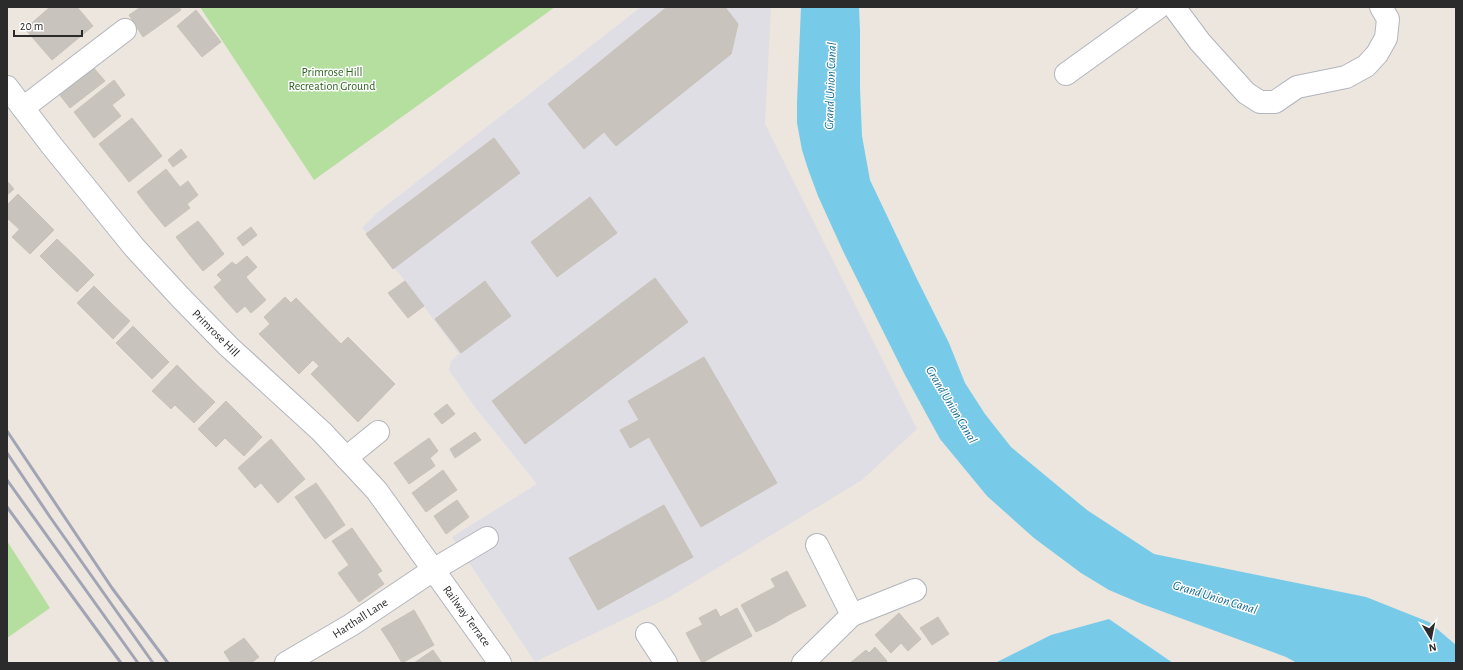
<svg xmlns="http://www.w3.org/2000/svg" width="1463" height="670" font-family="'Alegreya Sans',sans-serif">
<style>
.industrial{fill:#e0dee5}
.green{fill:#b5df9e}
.water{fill:#78cbe8}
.building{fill:#c8c4bd;stroke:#c8c2b8}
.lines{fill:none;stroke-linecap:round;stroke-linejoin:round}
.minor-casing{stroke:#b2b5be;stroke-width:24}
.minor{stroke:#fff;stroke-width:22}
.rail{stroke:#a1a4b4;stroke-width:3}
.labels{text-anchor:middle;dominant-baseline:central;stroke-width:3;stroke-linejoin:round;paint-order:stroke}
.park-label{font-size:12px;fill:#2e651f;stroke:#fff}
.street-label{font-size:12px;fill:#2b2b2b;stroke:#fff}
.water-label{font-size:13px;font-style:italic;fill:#166b95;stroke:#fff}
</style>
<rect width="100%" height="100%" fill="#ece6de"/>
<path class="industrial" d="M641,7H771L765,124L917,429L862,480L668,598L535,662L452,537L537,484L474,406L449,370L451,361L459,354L402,277L362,228L378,212Z"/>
<g class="green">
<path d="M200,7H555L314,180Z"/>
<path d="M7,541L50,608L7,638Z"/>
</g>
<g class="water">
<path d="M801,7H859L860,31V88L862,136L870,180L917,279L949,343L965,383L985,414L1011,447L1087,510L1154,554L1366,597L1429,622L1456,645V663H1297L1286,657L1142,604L1109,590L1081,573L1034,538L987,496L940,439L905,375L843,251L818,196L808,169L802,150L797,123V102Z"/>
<path d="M1109,619L1173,663H995L1051,635Z"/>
</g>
<g class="building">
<path d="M50,7H77L93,26L52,60L25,29Z"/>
<path d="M141,7H179L181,10L143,37L129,15Z"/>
<path d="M667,7H725L738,24L731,54L616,146L604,132L584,149L548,104Z"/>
<path d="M196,10L221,42L202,57L177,26Z"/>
<path d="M93,67L105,81L70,108L59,94Z"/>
<path d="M114,80L125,95L112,105L121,116L94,138L74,112Z"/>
<path d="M132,118L148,138L115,164L99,144Z"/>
<path d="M148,138L162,156L129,182L115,164Z"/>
<path d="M494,138L520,173L393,269L366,234Z"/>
<path d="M181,149L187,157L173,167L168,160Z"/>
<path d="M166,169L180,187L151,210L137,192Z"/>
<path d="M7,181L14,189L7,195Z"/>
<path d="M188,181L198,195L187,204L190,208L165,227L151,210Z"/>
<path d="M18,194L36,212L19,229L7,218V205Z"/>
<path d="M590,197L617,233L557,277L531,242Z"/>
<path d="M36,212L54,230L30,254L12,237Z"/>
<path d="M198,221L211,237L189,254L176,237Z"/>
<path d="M251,227L257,235L243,246L237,238Z"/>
<path d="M211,237L224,254L203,271L189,254Z"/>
<path d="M57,239L76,257L58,274L40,256Z"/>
<path d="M247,256L257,267L246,277L249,281L226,301L214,287L222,280L217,275L232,262L236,265Z"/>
<path d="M76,257L94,275L77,292L58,274Z"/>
<path d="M655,278L688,322L525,444L492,401Z"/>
<path d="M249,281L266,300L251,313L245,306L237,313L226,301Z"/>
<path d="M405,281L424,306L408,318L388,293Z"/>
<path d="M485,281L511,316L461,353L435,319Z"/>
<path d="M94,286L112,304L95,321L77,303Z"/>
<path d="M285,297L291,303L296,298L341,344L348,337L395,384L358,422L311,374L319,366L313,360L299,374L259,334L270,324L264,317Z"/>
<path d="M112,304L130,321L113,339L95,321Z"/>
<path d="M133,326L151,344L134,361L116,343Z"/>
<path d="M151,344L169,362L152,379L134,361Z"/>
<path d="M704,357L777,483L701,527L649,437L630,448L620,430L639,420L628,401Z"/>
<path d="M177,365L196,384L171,409L152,391Z"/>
<path d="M196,384L215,402L194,423L175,405Z"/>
<path d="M226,401L244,419L216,447L198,429Z"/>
<path d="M447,404L455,414L442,424L434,414Z"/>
<path d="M244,419L262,437L244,456L225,438Z"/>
<path d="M475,432L481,440L455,458L450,449Z"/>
<path d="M429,438L438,451L430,458L435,466L409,484L394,463Z"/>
<path d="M271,439L288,459L255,488L238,468Z"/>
<path d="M288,459L305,479L278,503L261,483Z"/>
<path d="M443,470L457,490L426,512L412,493Z"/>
<path d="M316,483L331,504L310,518L295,497Z"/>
<path d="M457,500L469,517L446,534L434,516Z"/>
<path d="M331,504L345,525L325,539L310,518Z"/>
<path d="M664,505L693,557L598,610L569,558Z"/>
<path d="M352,528L368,551L349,565L332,541Z"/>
<path d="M368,551L382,571L377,574L384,584L359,602L338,573Z"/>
<path d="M787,571L806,606L790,614L771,579Z"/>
<path d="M775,587L790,614L773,624L758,596Z"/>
<path d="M758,596L773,624L756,632L741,605Z"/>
<path d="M737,608L752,636L735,645L720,617Z"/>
<path d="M716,609L735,645L718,654L699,618Z"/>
<path d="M414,610L424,627L392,646L381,629Z"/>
<path d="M899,613L921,639L908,651L901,643L891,653L875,635Z"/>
<path d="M938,617L949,634L932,645L920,628Z"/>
<path d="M702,625L718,654L702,663L686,633Z"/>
<path d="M424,627L434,645L402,663L392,646Z"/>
<path d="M244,638L259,657L251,663H231L224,652Z"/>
<path d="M875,647L887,661L885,663H850L866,650L869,653Z"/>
<path d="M433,650L442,663H414Z"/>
</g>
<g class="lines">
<g class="minor-casing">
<g id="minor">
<path d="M1174,7L1200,42L1246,93L1260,102H1275L1297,87L1346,77L1366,66L1377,54L1386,38L1388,19L1381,7"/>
<path d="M1066,74L1159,7"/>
<path d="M7,87L52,146L134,247L181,298L228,346L322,432L377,491L500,663"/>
<path d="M23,108L125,30"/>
<path d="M346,458L378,432"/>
<path d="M817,545L852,615"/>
<path d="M647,634L666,663"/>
<path d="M286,663L351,625L433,570L487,538"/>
<path d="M803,663L852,615L915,590"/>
</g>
</g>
<use href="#minor" class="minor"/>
<g class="rail">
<path d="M7,431L112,588L168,663"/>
<path d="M7,453L50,517L153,663"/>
<path d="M7,480L138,663"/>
<path d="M7,507L121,663"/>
</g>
</g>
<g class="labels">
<g class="park-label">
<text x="332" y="72">Primrose Hill<tspan x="332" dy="14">Recreation Ground</tspan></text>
</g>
<g class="street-label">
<text transform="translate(216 333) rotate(45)">Primrose Hill</text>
<text transform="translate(467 616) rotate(54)">Railway Terrace</text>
<text transform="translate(360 618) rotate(-33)">Harthall Lane</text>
</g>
<g class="water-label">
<text transform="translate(831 86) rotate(-88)">Grand Union Canal</text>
<text transform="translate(951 405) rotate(59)">Grand Union Canal</text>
<text transform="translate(1215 598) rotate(17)">Grand Union Canal</text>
</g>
</g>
<rect width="1463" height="670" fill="none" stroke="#2b2b2b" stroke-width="16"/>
<g transform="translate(1431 638) rotate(170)" stroke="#ffffff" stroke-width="3" paint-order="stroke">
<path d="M0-3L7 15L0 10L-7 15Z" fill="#2b2b2b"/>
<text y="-6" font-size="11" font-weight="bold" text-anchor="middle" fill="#2b2b2b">N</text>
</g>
<path d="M14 30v6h68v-6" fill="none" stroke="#2b2b2b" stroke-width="2"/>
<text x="20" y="30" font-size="12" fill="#2b2b2b" stroke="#ffffff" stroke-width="3" paint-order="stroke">20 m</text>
</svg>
